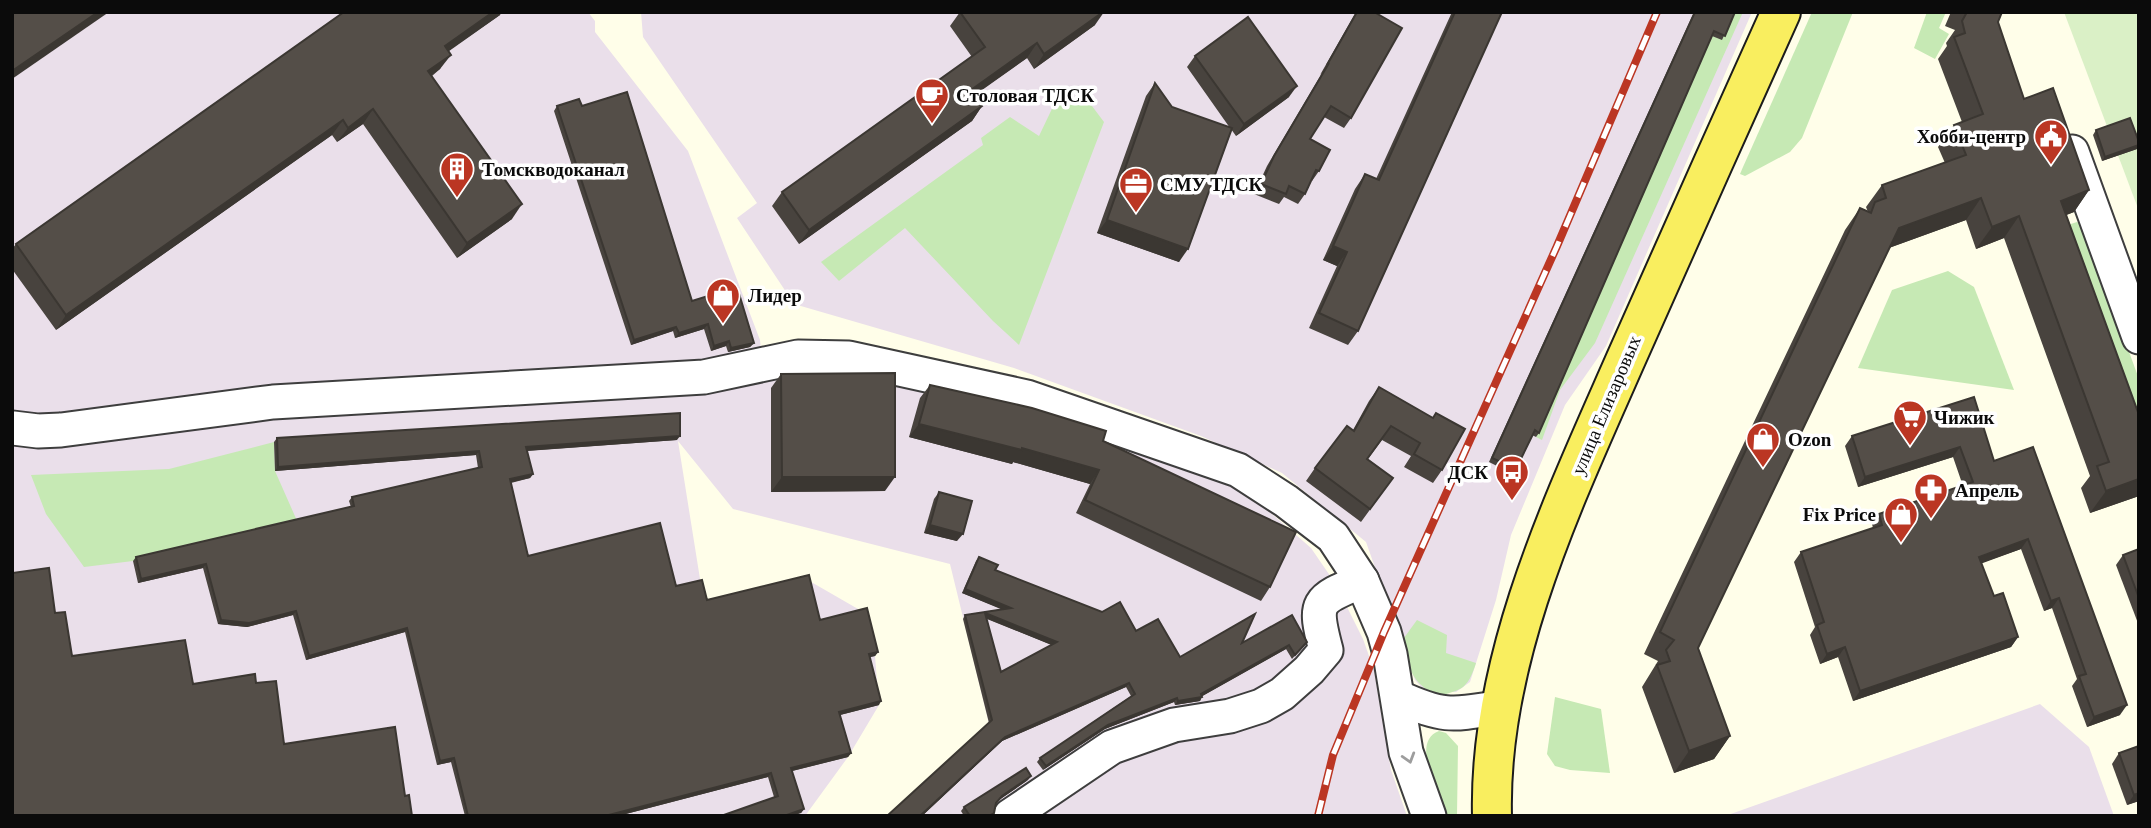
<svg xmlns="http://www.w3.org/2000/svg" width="2151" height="828" font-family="'Times New Roman',serif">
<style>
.industrial{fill:#eadfea}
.green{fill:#c6e9b4}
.pitch{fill:#daf0c6}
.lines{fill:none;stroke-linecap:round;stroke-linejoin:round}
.minor-casing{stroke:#3e3e3e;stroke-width:37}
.major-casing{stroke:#1c1c1c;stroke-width:42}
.minor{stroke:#fff;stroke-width:33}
.major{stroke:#f9ee5f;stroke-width:38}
.rail-casing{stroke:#bb3623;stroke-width:8}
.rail{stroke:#fff;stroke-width:5;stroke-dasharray:16;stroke-linecap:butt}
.wall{fill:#48433e;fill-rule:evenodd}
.shaded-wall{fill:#3b3732}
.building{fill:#544e48;stroke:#3b3732;stroke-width:2;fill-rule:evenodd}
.oneway{stroke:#9d9d9d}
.labels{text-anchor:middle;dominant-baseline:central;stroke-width:7;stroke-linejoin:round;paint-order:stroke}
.poi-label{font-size:19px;font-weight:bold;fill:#0b0b0b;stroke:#fff;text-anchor:start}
.street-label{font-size:19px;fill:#0b0b0b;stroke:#fff}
</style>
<rect width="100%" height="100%" fill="#fffee9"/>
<g class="industrial">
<path d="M12,12H588L595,21V32L688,151L760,340L764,377H856L1044,414L1211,475L1264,507L1311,548L1335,583L1363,639L1374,670L1391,770L1407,816H895L989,724L950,564L733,509L678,441L704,604L806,579L865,613L875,656L879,705L848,757L805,816H12Z"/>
<path d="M641,12H1752L1606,346L1565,405L1511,535L1496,600L1470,682L1456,692L1423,689L1415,680L1366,542L1282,473L1201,436L1014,368L794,304L737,218L757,203L643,37Z"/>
<path d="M2040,704L2089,747L2114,816H1725Z"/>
</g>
<g class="green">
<path d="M1734,12H1743L1595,343L1560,390L1542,440L1536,437L1711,35Z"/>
<path d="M1812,12H1853L1802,138L1790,152L1745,176L1740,174L1743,167Z"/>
<path d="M1927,12H1946L1939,28L1949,34L1935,59L1914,48Z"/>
<path d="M1060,92L1092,106L1104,122L1019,345L993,321L905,228L839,281L821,262L983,145L981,138L1010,117L1039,136Z"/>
<path d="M2077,222L2082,224L2139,379V468L2049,231Z"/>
<path d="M1948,271L1974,287L2014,390L1858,368L1892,290Z"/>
<path d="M274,442L275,471L298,523L133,561L84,567L46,514L31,475L169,469Z"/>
<path d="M1417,620L1447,635L1446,653L1476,663C1468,688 1463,690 1438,696C1410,682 1411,670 1401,642Z"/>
<path d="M1555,697L1601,709L1610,773L1570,770L1555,766L1547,754Z"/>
<path d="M1439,731L1446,733L1458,746L1457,816H1448C1440,795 1409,742 1439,731Z"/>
</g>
<path class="pitch" d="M2064,12H2139V211Z"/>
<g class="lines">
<g class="minor-casing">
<g id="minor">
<path d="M2072,152L2139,337"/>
<path d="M13,428L38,431L61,430L273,402L704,377L798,357L849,358L1027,397L1238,470L1286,501L1333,537L1362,581L1384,632L1390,654L1406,752L1429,816"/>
<path d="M1398,697C1444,718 1452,715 1501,707"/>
<path d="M1010,816L1112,747L1174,725L1230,716L1261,706L1282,694L1309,670L1326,650C1313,601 1316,600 1362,581"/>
</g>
</g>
<g class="major-casing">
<path id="major" d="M1492,816C1488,659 1563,502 1625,361C1676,245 1729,128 1781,12"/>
</g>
<use href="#minor" class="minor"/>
<use href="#major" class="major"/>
<g class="rail-casing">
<path id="rail" d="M1318,816L1333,755L1384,632L1557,246L1657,12"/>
</g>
<use href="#rail" class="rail"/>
</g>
<g class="wall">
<path d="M344,12H501L500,15L448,51L440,69L432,76L512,219L457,258L363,124L337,142L332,135L56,330L12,269V249L16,244Z"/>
<path d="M960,12L1095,25L1034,69L1027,58L974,95L982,106L972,121L799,244L772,206L782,192L972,57L950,26Z"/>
<path d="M1356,12H1374L1351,118L1344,128L1324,117L1310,139L1319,171L1312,181H1311L1305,194L1298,204L1284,197L1279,204L1254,194L1267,166L1322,73L1320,75Z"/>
<path d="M1452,12H1502L1358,331L1348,345L1309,328L1337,266L1323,260L1355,189L1365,174L1376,179Z"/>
<path d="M1694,12H1735L1722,40L1712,36L1539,433L1536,437L1532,435L1513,474L1489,462Z"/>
<path d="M1951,12H2002L1998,22L2024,99L2089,190L2074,212L2066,215L2139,415V496L2090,513L2081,488L2090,476L2004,238L1976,249L1966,220L1889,248L1698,648L1730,736L1714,759L1674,773L1642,687L1658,661L1644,654L1845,230L1860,208L1868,212L1866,207L1882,185L1945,163L1938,147L1954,125L1962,122L1938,59L1947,46L1946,43L1955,30L1945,26Z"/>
<path d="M1195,56L1289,97L1236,136L1231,129L1179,262L1097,233L1146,96L1155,83L1172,107L1230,128L1187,67Z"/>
<path d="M557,106H582L692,301L754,343L750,347L728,352L726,346L711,351L704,329L675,338L673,331L631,345L554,111Z"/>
<path d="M2096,130L2137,149L2102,161L2093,135Z"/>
<path d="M781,374L885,491L771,492V388Z"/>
<path d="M930,385L1103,441L1270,587L1261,601L1076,513L1090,484L1013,462L1012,464L909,437L920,398Z"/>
<path d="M1379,387L1433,418L1436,413L1442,470L1433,483L1404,467L1411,456L1382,440L1368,459L1393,478L1361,522L1306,481L1315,468L1353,430L1369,401Z"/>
<path d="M1974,397L1994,461L2120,715L2087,727L2072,686L2077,679L2052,608L2044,611L2021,549L1981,563L1994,596L2018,637L2011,647L1853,701L1838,657L1820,664L1810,635L1815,627L1794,562L1801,552L1873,528L1872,524L1879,514L1963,486L1953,457L1858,487L1845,446L1852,436Z"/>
<path d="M277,438L677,440L527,451L533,474L530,478L511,483L528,556L676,586L707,600L820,620L878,652L875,656L869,657L879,705L840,715L851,753L848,757L792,771L804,809L801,813L774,797L768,777L618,816H465L451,762L437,765L405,632L306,660L293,615L247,627L218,624L203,568L138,583L133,561L136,557L351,507L349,501L352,497L478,468L476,455L275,471L274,442Z"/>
<path d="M939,492L957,541L924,533L934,499Z"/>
<path d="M2139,549V626L2116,565L2123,555Z"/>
<path d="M979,557L995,570L1136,631L1180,657L1242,643L1307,642L1292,659L1286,649L1202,696L1200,701L1175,705L1174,702L1105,729L1043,770L1037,762L1040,758L1131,696L1126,687L1002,741L922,816H887L989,723L963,619L965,615L1002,609L962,593L976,561ZM987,619L1052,645L1001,672Z"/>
<path d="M2119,753L2139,801L2127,805L2112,764Z"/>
<path d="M1028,780L999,800L996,804L994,813L991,816H964L961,811L964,807Z"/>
</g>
<g class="shaded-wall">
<path d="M98,12H109L12,79V71Z"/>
<path d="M493,12H501L500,15L435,61L445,46Z"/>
<path d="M1103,12H1104L1095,25L1034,69L1044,54Z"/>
<path d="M1037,43L1027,58L961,105L971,90Z"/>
<path d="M451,55L440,69L418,85L428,71Z"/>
<path d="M1297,86L1289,97L1236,136L1244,124Z"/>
<path d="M982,106L972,121L799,244L809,230Z"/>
<path d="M373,109L363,124L337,142L348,128Z"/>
<path d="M343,120L332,135L56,330L66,315Z"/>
<path d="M2139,145L2137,149L2102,161L2105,157Z"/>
<path d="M2089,190L2074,212L2046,223L2061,201Z"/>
<path d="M1981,198L1966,220L1883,250L1899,228Z"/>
<path d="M522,204L512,219L457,258L467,243Z"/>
<path d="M2019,216L2004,238L1976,249L1992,227Z"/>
<path d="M1107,220L1188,249L1179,262L1097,233Z"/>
<path d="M1333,246L1347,252L1337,266L1323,260Z"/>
<path d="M708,324L704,329L675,338L679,333Z"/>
<path d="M676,327L673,331L631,345L634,340Z"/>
<path d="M729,341L726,346L711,351L714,346Z"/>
<path d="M754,343L750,347L728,352L731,348Z"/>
<path d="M919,424L1022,448L1099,470L1090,484L1013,462L1012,464L909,437Z"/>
<path d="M680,436L677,440L524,451L526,447Z"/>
<path d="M1960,447L1953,457L1858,487L1865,477Z"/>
<path d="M479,451L476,455L275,471L278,467Z"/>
<path d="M533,474L530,478L508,483L510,479Z"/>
<path d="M782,477H895L885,491L771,492Z"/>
<path d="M2139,479V496L2090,513L2106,491Z"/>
<path d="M930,525L963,534L957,541L924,533Z"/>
<path d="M2028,539L2021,549L1972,567L1979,557Z"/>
<path d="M206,564L203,568L138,583L141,579Z"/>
<path d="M965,589L1011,608L1008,612L962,593Z"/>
<path d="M2059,598L2052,608L2044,611L2051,601Z"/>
<path d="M296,611L293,615L247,627L218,624L221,620Z"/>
<path d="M985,613L1057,642L1054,646L983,617Z"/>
<path d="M407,628L405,632L306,660L309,656Z"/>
<path d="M2018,637L2011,647L1853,701L1860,691Z"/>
<path d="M1289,645L1286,649L1199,698L1202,697L1200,701L1175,705L1178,701L1201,694Z"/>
<path d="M1845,647L1838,657L1820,664L1827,654Z"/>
<path d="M878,652L875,656L866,658L869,654Z"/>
<path d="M1129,683L1126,687L1002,741L922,816H920L1005,737Z"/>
<path d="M1177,698L1174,702L1105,729L1043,770L1046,766L1108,725Z"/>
<path d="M881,701L879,705L836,716L839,712Z"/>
<path d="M2127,705L2120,715L2087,727L2094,717Z"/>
<path d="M1730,736L1714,759L1674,773L1689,751Z"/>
<path d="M851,753L848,757L788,772L791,768Z"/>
<path d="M454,758L451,762L437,765L440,761Z"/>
<path d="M771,773L768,777L618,816H605Z"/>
<path d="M1031,776L1028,780L999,800L993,807L1002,796Z"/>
<path d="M2139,793V801L2127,805L2134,795Z"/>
<path d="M804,809L801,813L793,816H784Z"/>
</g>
<g class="building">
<path d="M12,12H98L12,71Z"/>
<path d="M344,12H493L445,46L451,55L428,71L522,204L467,243L373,109L348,128L343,120L66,315L16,244Z"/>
<path d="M960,12H1103L1044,54L1037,43L971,90L982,106L809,230L782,192L985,47Z"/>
<path d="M1357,12H1374L1402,28L1351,118L1331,106L1310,139L1330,150L1319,171L1316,170L1305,194L1289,186L1286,194L1261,184L1274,156L1329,63L1327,65Z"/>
<path d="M1455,12H1502L1358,331L1319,313L1347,252L1333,246L1365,174L1379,180Z"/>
<path d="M1695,12H1735L1725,36L1714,31L1539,433L1535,430L1516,469L1492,458Z"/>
<path d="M1967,12H2002L1998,22L2024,99L2053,88L2089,190L2061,201L2139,415V479L2106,491L2097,466L2109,462L2019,216L1992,227L1981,198L1899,228L1698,648L1730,736L1689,751L1657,665L1670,661L1666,650L1674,640L1660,632L1860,208L1871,213L1875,202L1886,198L1882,185L1966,155L1954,125L1983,114L1954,37L1965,33L1962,21Z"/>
<path d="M1248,17L1297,86L1244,124L1195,56Z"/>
<path d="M1155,83L1172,107L1232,128L1188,249L1107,220Z"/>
<path d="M627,92L692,301L737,287L754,343L731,348L729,341L714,346L708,324L679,333L676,327L634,340L557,106L579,99L582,106Z"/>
<path d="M2130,118L2139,142V145L2105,157L2096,130Z"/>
<path d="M895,373V477H782L781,374Z"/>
<path d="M930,385L1032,408L1106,431L1103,441L1296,532L1270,587L1085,500L1099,470L1022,448V450L919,424Z"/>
<path d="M1379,387L1433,418L1436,413L1465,429L1442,470L1414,454L1420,443L1391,426L1367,459L1393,478L1370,509L1315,468L1347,426L1354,431Z"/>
<path d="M1974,397L1994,461L2033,447L2127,705L2094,717L2079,676L2086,674L2059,598L2051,601L2028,539L1979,557L1994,596L2003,593L2018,637L1860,691L1845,647L1827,654L1817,625L1824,622L1801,552L1882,525L1879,514L1973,482L1960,447L1865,477L1852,436Z"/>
<path d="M680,413V436L526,447L533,474L510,479L528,556L660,523L676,586L702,580L707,600L809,575L820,620L867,608L878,652L869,654L881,701L839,712L851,753L791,768L804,809L784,816H721L778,796L771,773L605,816H468L454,758L440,761L407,628L309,656L296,611L249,623L221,620L206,564L141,579L136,557L354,506L352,497L482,467L479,451L278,467L277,438Z"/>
<path d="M939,492L972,501L963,534L930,525Z"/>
<path d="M2139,549V598L2123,555Z"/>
<path d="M979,557L998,565L995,570L1102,612L1120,602L1136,631L1158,619L1180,657L1255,614L1242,643L1292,615L1307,642L1295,655L1289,645L1201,694L1202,697L1178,701L1177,698L1108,725L1046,766L1040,758L1135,694L1129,683L1005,737L920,816H887L992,720L965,615L1011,608L965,589ZM985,613L1057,642L1001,672Z"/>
<path d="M49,568L55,613L65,612L72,656L185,640L193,684L255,674L256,683L276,681L284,744L395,727L405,796L409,795L412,816H12V573Z"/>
<path d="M2139,746V793L2134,795L2119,753Z"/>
<path d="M1026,768L1031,776L1002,796L996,803L994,813L989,816H970L964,807Z"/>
</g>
<defs><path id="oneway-chevron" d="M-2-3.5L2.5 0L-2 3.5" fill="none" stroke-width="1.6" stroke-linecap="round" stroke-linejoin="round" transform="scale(1.75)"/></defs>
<use class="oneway" href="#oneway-chevron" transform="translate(1409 758) rotate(73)"/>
<defs>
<g id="cafe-pin" transform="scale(1.75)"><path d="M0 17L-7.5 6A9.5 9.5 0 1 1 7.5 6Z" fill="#bb3623" stroke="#fff"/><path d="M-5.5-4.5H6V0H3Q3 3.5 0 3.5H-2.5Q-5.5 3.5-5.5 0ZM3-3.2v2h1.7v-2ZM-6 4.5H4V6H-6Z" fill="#fff"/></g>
<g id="civic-pin" transform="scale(1.75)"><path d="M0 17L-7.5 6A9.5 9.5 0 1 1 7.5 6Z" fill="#bb3623" stroke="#fff"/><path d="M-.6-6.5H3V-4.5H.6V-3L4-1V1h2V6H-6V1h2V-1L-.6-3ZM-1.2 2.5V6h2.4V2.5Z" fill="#fff"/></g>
<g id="building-pin" transform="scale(1.75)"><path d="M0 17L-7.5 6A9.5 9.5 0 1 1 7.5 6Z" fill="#bb3623" stroke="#fff"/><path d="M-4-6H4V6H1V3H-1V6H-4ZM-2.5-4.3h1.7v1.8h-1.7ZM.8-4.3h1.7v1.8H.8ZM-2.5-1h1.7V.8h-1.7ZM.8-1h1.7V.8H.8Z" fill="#fff"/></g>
<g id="office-pin" transform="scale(1.75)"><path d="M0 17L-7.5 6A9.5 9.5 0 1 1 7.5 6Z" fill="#bb3623" stroke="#fff"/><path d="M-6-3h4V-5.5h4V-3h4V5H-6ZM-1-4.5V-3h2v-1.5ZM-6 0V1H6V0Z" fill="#fff"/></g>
<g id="shop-pin" transform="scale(1.75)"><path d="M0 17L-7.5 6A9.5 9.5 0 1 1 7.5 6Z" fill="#bb3623" stroke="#fff"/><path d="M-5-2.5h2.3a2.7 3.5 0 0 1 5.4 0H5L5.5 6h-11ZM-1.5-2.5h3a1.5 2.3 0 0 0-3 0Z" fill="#fff"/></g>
<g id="supermarket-pin" transform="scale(1.75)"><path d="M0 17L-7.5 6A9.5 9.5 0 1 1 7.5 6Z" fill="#bb3623" stroke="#fff"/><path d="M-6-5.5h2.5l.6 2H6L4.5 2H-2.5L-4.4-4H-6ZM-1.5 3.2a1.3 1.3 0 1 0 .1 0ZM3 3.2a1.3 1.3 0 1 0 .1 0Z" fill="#fff"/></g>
<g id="bus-pin" transform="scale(1.75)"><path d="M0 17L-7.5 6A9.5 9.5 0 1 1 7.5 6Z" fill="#bb3623" stroke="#fff"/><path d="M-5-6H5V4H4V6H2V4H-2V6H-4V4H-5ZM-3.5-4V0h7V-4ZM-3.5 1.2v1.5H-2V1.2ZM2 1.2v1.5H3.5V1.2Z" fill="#fff"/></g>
<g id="pharmacy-pin" transform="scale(1.75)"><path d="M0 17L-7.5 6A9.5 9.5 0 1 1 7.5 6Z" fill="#bb3623" stroke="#fff"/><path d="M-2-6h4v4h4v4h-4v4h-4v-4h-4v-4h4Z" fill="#fff"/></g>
</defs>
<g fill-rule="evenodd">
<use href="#cafe-pin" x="932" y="95"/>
<use href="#civic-pin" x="2051" y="136"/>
<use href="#building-pin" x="457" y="169"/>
<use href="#office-pin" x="1136" y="184"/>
<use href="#shop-pin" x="723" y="295"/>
<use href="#supermarket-pin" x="1910" y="417"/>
<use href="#shop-pin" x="1763" y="439"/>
<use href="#bus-pin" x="1512" y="472"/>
<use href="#pharmacy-pin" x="1931" y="490"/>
<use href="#shop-pin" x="1901" y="514"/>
</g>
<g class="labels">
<g class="poi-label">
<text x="956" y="95">Столовая ТДСК</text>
<text x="2026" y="136" text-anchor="end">Хобби-центр</text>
<text x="482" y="169">Томскводоканал</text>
<text x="1160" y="184">СМУ ТДСК</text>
<text x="748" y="295">Лидер</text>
<text x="1934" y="417">Чижик</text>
<text x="1788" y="439">Ozon</text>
<text x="1488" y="472" text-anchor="end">ДСК</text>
<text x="1955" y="490">Апрель</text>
<text x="1876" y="514" text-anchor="end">Fix Price</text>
</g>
<g class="street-label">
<text transform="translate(1606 405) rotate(-67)">улица Елизаровых</text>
</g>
</g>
<rect width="2151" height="828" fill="none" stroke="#0b0b0b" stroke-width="28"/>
</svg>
